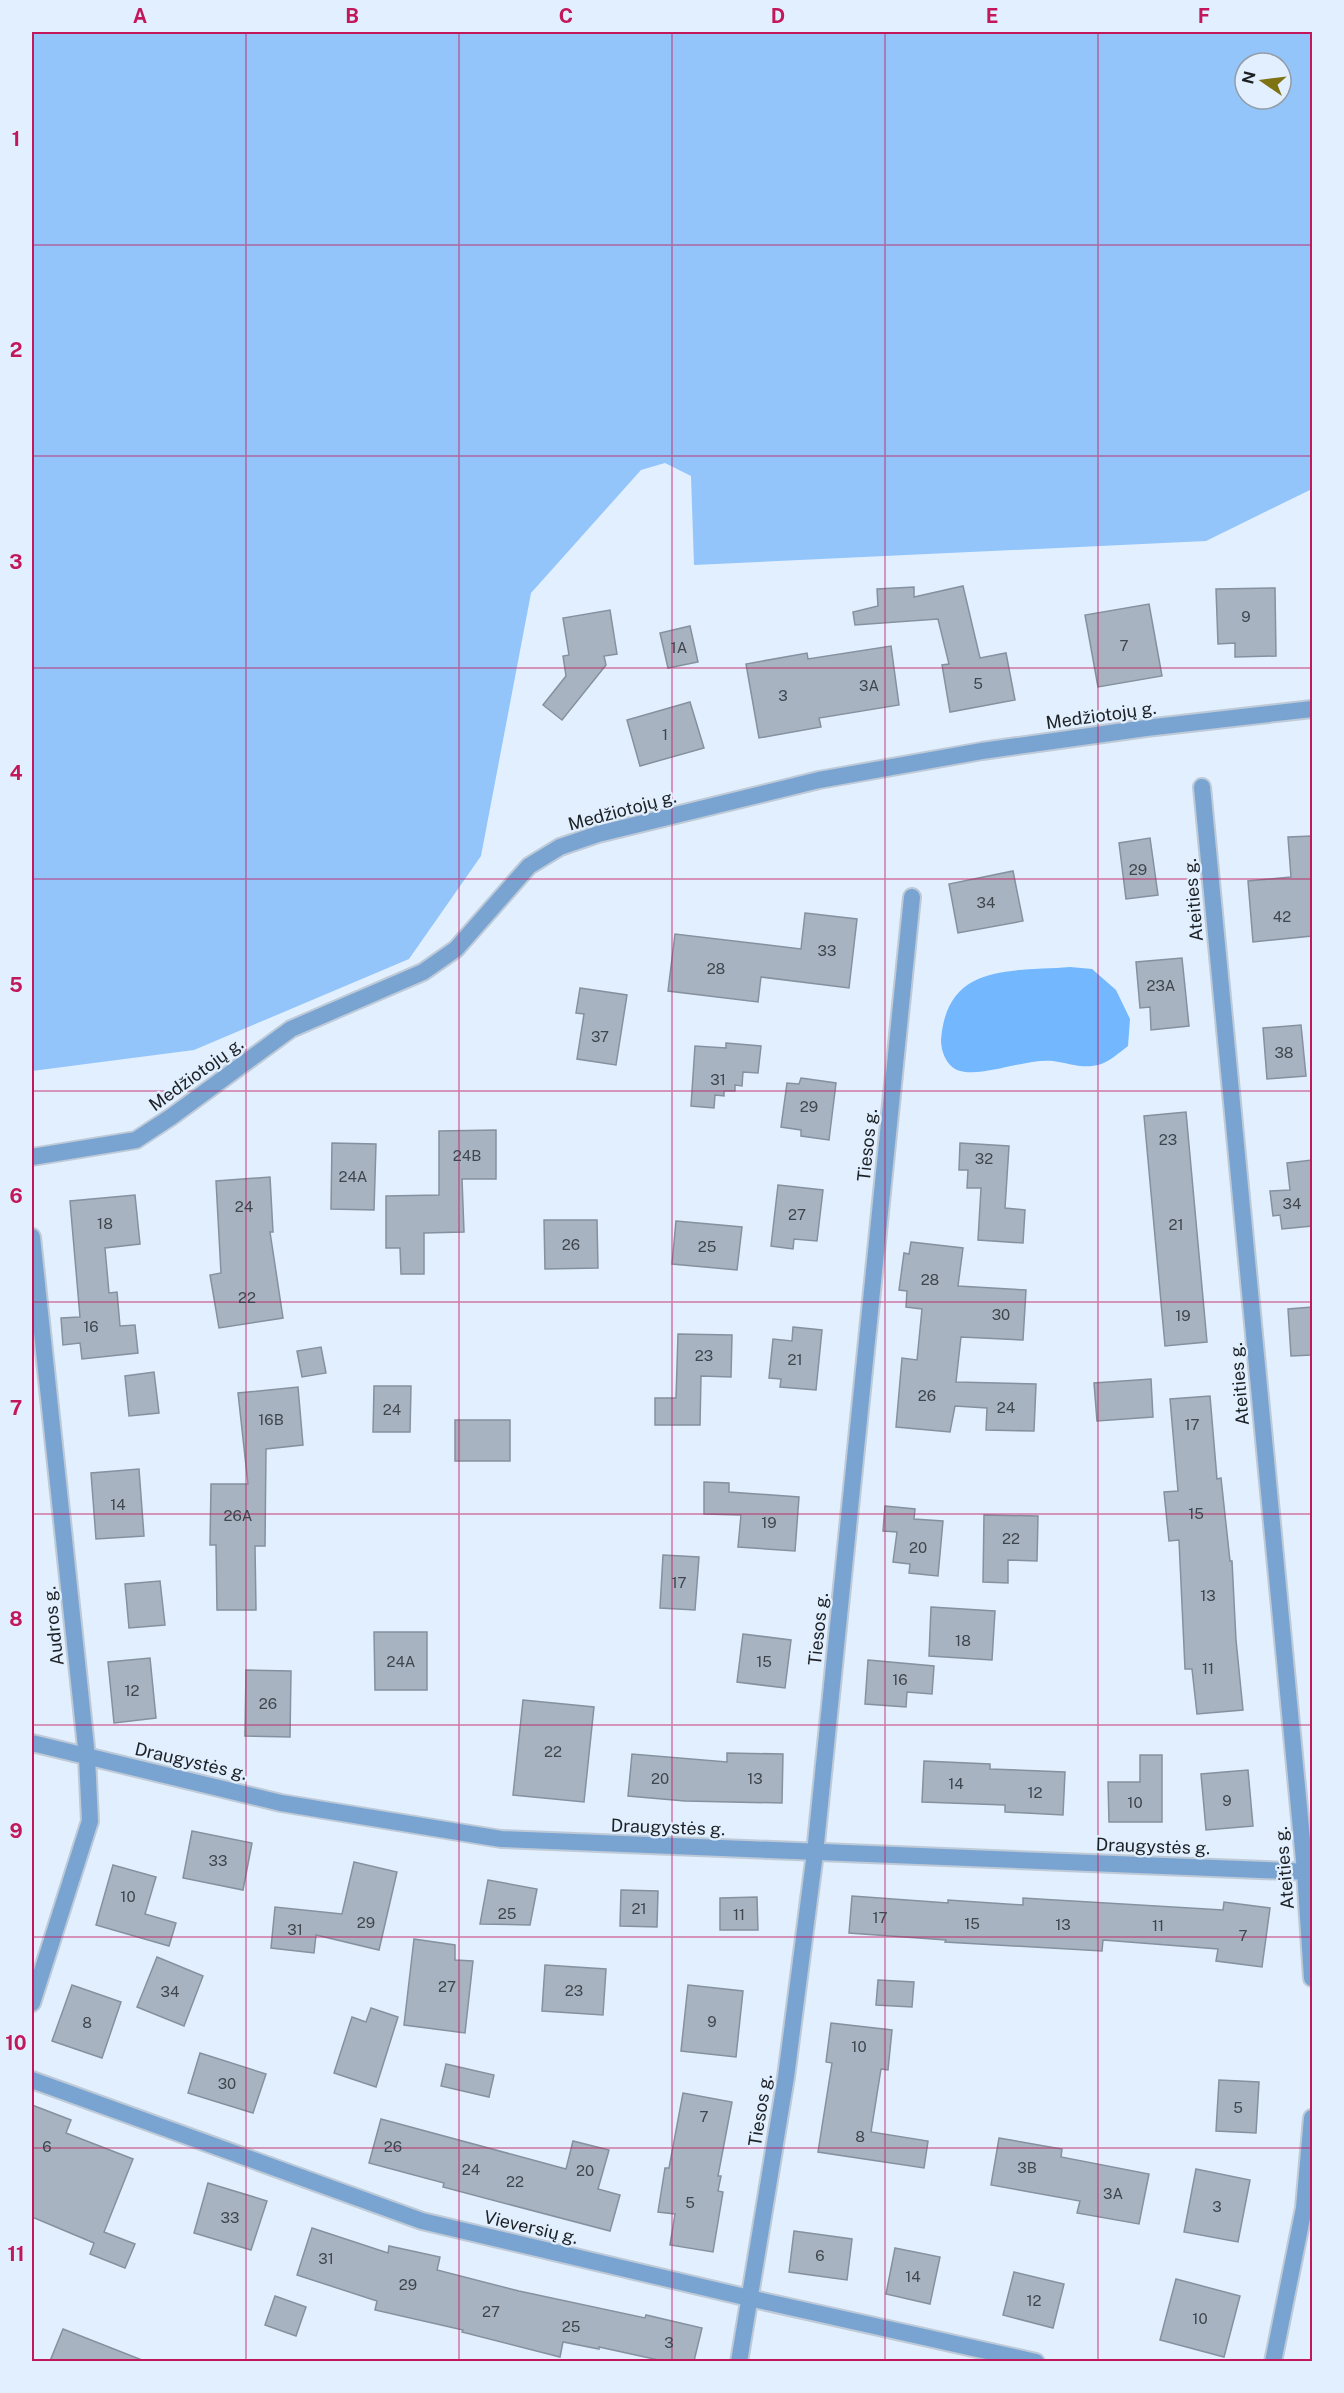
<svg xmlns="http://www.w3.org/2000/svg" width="1344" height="2393" font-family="'Public Sans',sans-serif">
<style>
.green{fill:#93c5fb;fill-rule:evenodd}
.water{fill:#73b7fe}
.building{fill:#a7b3c1;stroke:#85919e;stroke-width:1.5}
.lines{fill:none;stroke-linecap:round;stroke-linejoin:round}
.minor-casing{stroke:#becad7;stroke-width:20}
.minor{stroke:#79a4d2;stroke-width:16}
.grid{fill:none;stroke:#c2185b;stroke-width:1.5;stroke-opacity:0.55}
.labels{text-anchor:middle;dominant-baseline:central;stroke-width:4.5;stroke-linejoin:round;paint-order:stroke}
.number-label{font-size:15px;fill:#3f464d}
.street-label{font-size:18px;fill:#1c2126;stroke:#e2effe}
.neatline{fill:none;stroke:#c2185b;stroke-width:2}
.grid-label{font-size:20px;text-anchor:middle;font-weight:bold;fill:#c2185b}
</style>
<rect width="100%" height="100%" fill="#e2effe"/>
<path class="green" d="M32,32H1312V489L1206,541L694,565L691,476L665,463L641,470L531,593L481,856L409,959L194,1050L32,1071ZM1245,63H1281V99H1245Z"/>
<path class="water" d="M1070,967L1092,969L1116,990L1130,1019L1128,1046C1120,1052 1108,1063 1098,1065C1082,1069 1068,1063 1053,1061C1025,1058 981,1079 957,1070C946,1065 941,1051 941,1040C947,962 1011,972 1070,967Z"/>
<g class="building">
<path d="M963,586L980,658L1006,653L1015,700L950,712L942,665L949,664L938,619L855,625L853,612L878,606L877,589L914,587V597Z"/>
<path d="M1275,588L1276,656L1235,657V643L1218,644L1216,589Z"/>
<path d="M1149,604L1162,676L1098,687L1085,615Z"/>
<path d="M610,610L617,654L604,656L606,665L562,720L543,705L566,676L563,656L569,655L563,618Z"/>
<path d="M690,626L698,662L668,668L660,633Z"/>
<path d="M891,646L899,705L819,718L821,727L759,738L746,664L807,653L808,659Z"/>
<path d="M690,702L704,748L640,766L627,720Z"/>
<path d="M1312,836V936L1253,942L1248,881L1291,877L1288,837Z"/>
<path d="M1150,838L1158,895L1126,899L1119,843Z"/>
<path d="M1013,871L1023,921L958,933L949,884Z"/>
<path d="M805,913L857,919L849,988L761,977L758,1002L668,991L675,934L801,949Z"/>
<path d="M1182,958L1189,1026L1151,1030L1150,1007L1140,1008L1136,962Z"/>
<path d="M580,988L627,995L616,1065L577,1059L584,1014L576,1013Z"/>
<path d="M1301,1025L1306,1076L1267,1079L1263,1028Z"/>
<path d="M726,1043L761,1046L758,1073L743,1072L742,1086L735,1085V1091H724V1096L715,1095L714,1108L691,1106L695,1046L726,1048Z"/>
<path d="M801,1078L836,1083L829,1140L801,1136V1130L781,1127L787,1083L799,1084Z"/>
<path d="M1186,1112L1207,1342L1165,1346L1144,1116Z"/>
<path d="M496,1130V1179H462L464,1232L424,1233V1274H401L400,1248H386V1196L439,1195V1131Z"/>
<path d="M332,1143L376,1144L374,1210L331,1209Z"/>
<path d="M960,1143L1009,1146L1005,1208L1025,1210L1023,1243L978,1240L981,1188H967L968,1170H959Z"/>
<path d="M1312,1160V1226L1282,1229L1280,1215L1273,1216L1270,1191L1290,1190L1287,1163Z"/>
<path d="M270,1177L273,1232H270L283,1318L219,1328L210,1275L221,1273L216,1181Z"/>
<path d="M778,1185L823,1190L817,1241L794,1239L793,1249L771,1246Z"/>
<path d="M135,1195L140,1244L105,1248L109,1293L117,1292L120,1326L135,1325L138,1353L82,1359L80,1343L63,1345L61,1318L80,1317L70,1201Z"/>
<path d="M544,1220H597L598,1268L545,1269Z"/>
<path d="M676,1221L742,1227L737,1270L672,1264Z"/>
<path d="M911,1242L963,1248L958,1286L1026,1290L1023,1340L961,1337L956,1382L1036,1384L1034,1431L986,1430L987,1408L955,1406L950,1432L896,1427L902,1358L917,1360L922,1309L906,1307L907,1291L899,1290L904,1253L909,1254Z"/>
<path d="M1312,1307V1355L1291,1356L1288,1309Z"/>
<path d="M793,1327L822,1330L816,1390L780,1387L781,1379L769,1378L773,1339L792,1341Z"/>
<path d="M678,1334L732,1335L731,1377L701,1376L700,1425H655V1398H676Z"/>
<path d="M321,1347L326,1373L302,1377L297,1351Z"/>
<path d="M154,1372L159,1413L129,1416L125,1376Z"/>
<path d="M1151,1379L1153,1417L1097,1421L1094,1383Z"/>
<path d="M374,1386H411L410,1432H373Z"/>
<path d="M298,1387L303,1445L266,1449L265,1546H255L256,1610H217L216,1545H210L211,1484H248L238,1393Z"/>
<path d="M1210,1396L1217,1479L1221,1478L1230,1561H1232L1236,1640L1243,1710L1197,1714L1192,1669H1185L1179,1540L1169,1541L1164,1492L1178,1491L1170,1399Z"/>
<rect x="455" y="1420" width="55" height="41"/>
<path d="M139,1469L144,1536L96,1539L91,1473Z"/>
<path d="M704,1482L729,1483V1492L799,1497L795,1551L738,1547L741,1515L704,1514Z"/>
<path d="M885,1506L915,1509L914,1519L943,1521L938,1576L909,1573L910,1564L893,1562L897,1532L883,1531Z"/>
<path d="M984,1515L1038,1516L1037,1561L1008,1560V1583L983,1582Z"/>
<path d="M663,1555L699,1557L695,1610L660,1608Z"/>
<path d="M160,1581L165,1625L129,1628L125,1584Z"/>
<path d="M931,1607L995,1611L992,1660L929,1656Z"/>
<path d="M374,1632H427V1690H375Z"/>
<path d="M743,1634L791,1640L785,1688L737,1682Z"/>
<path d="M150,1658L156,1718L114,1723L108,1662Z"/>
<path d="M868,1660L934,1666L932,1694L907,1692L906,1707L865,1704Z"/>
<path d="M246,1670L291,1671L290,1737L245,1736Z"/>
<path d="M523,1700L594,1707L584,1802L513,1795Z"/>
<path d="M727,1753L783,1754L782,1803L685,1801L628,1796L632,1754L727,1762Z"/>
<path d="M1140,1755H1162V1822H1109L1108,1782H1140Z"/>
<path d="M924,1761L990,1764V1769L1065,1772L1063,1815L1005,1812V1805L922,1802Z"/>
<path d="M1248,1770L1253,1826L1206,1830L1201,1774Z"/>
<path d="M192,1831L252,1843L243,1890L183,1878Z"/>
<path d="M354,1862L397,1872L379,1950L316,1935L314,1953L271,1948L275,1907L342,1914Z"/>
<path d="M113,1865L156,1877L145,1914L176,1923L169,1946L96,1925Z"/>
<path d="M488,1880L537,1889L530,1925L480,1924Z"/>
<path d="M621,1890L658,1891L657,1927L620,1926Z"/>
<path d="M852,1896L948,1903V1900L1023,1905V1898L1223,1910L1224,1902L1270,1908L1262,1967L1216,1961L1218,1949L1103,1940L1102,1951L945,1942L946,1940L849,1933Z"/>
<path d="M757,1897L758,1930H720V1898Z"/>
<path d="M414,1939L455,1945V1960L473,1961L465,2033L404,2025Z"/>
<path d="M157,1957L203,1976L184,2026L137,2007Z"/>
<path d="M545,1965L606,1969L603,2015L542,2011Z"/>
<path d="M878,1980L914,1982L912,2007L876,2005Z"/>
<path d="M72,1985L121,2002L102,2058L52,2041Z"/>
<path d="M688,1985L743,1991L736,2057L681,2051Z"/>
<path d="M371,2008L398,2017L376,2087L334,2073L352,2017L366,2022Z"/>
<path d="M831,2023L892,2030L888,2070L881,2069L871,2132L928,2141L924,2168L818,2152L832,2063L826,2062Z"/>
<path d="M200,2053L266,2074L253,2113L188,2093Z"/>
<path d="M446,2064L494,2075L489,2097L441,2086Z"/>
<path d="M1219,2080L1259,2082L1256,2133L1216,2131Z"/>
<path d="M683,2093L732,2102L718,2176H721L718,2191L723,2192L713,2252L670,2245L675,2214L658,2212L665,2168H669Z"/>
<path d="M32,2105L71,2120L66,2133L133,2159L104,2232L135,2244L125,2268L90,2254L94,2243L32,2217Z"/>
<path d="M381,2119L566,2169L573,2141L609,2150L598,2189L620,2195L610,2231L443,2187L444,2183L369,2163Z"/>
<path d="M999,2138L1062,2149L1061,2157L1149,2174L1139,2224L1077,2213L1080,2201L991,2185Z"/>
<path d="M1196,2169L1250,2180L1238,2242L1184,2232Z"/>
<path d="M208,2183L267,2201L251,2250L194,2233Z"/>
<path d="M312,2228L388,2253L389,2246L440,2257L437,2270L519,2291L645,2318L646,2315L702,2328L694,2361H663L599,2347V2349L563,2342L560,2357L462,2332L463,2330L375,2310L377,2301L297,2275Z"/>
<path d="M794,2231L852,2239L847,2280L789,2272Z"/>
<path d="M895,2248L940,2257L930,2304L886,2294Z"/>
<path d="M1014,2272L1064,2284L1053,2328L1003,2315Z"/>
<path d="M1176,2279L1240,2296L1224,2357L1160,2340Z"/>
<path d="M275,2296L306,2307L296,2336L265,2325Z"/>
<path d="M63,2329L142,2360V2361H50Z"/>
</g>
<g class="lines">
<g class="minor-casing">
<g id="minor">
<path d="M1202,787L1305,1871L1312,1978"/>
<path d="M32,1157L136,1140L171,1117L291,1029L423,972L456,949L529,866L560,847L598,834L819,780L982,751L1146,728L1312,709"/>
<path d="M32,1237L87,1757L90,1821L32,2003"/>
<path d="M32,1743L281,1803L501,1839L1312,1872"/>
<path d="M32,2080L422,2221L749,2298L1036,2362"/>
<path d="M739,2362L786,2077L815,1853L912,897"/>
<path d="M1273,2362L1304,2208L1312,2118"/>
</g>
</g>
<use href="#minor" class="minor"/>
</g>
<path class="grid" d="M246,32V2362M459,32V2362M672,32V2362M885,32V2362M1098,32V2362M32,245H1312M32,456H1312M32,668H1312M32,879H1312M32,1091H1312M32,1302H1312M32,1514H1312M32,1725H1312M32,1937H1312M32,2148H1312"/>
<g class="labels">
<g class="number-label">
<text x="1246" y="616">9</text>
<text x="1124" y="645">7</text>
<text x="679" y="647">1A</text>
<text x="978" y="683">5</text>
<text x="869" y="685">3A</text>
<text x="783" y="695">3</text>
<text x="665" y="734">1</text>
<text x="1138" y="869">29</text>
<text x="986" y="902">34</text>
<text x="1282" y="916">42</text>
<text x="827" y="950">33</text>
<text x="716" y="968">28</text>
<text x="1161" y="985">23A</text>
<text x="600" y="1036">37</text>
<text x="1284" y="1052">38</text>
<text x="718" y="1079">31</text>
<text x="809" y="1106">29</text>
<text x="1168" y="1139">23</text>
<text x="467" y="1155">24B</text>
<text x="984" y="1158">32</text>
<text x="353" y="1176">24A</text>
<text x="1292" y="1203">34</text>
<text x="244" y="1206">24</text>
<text x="797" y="1214">27</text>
<text x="105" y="1223">18</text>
<text x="1176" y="1224">21</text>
<text x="571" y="1244">26</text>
<text x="707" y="1246">25</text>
<text x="930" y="1279">28</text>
<text x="247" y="1297">22</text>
<text x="1001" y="1314">30</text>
<text x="1183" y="1315">19</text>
<text x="91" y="1326">16</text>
<text x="704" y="1355">23</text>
<text x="795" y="1359">21</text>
<text x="927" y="1395">26</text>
<text x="1006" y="1407">24</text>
<text x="392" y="1409">24</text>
<text x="271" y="1419">16B</text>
<text x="1192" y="1424">17</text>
<text x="118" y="1504">14</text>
<text x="1196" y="1513">15</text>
<text x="238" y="1515">26A</text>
<text x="769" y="1522">19</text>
<text x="1011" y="1538">22</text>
<text x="918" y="1547">20</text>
<text x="679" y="1582">17</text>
<text x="1208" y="1595">13</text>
<text x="963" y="1640">18</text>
<text x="401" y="1661">24A</text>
<text x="764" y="1661">15</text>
<text x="1208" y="1668">11</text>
<text x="900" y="1679">16</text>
<text x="132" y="1690">12</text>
<text x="268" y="1703">26</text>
<text x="553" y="1751">22</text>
<text x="660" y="1778">20</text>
<text x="755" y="1778">13</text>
<text x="956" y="1783">14</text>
<text x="1035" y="1792">12</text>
<text x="1227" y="1800">9</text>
<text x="1135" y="1802">10</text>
<text x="218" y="1860">33</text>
<text x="128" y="1896">10</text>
<text x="639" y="1908">21</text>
<text x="507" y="1913">25</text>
<text x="739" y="1914">11</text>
<text x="880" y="1917">17</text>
<text x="366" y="1922">29</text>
<text x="972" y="1923">15</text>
<text x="1063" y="1924">13</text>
<text x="1158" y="1925">11</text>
<text x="295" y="1929">31</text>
<text x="1243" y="1935">7</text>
<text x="447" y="1986">27</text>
<text x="574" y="1990">23</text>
<text x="170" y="1991">34</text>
<text x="712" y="2021">9</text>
<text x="87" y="2022">8</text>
<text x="859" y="2046">10</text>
<text x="227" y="2083">30</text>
<text x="1238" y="2107">5</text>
<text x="704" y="2116">7</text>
<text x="860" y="2136">8</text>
<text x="47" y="2146">6</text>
<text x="393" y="2146">26</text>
<text x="1027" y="2167">3B</text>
<text x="471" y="2169">24</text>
<text x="585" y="2170">20</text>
<text x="515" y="2181">22</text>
<text x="1113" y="2193">3A</text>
<text x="690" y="2202">5</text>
<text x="1217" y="2206">3</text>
<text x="230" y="2217">33</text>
<text x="820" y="2255">6</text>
<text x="326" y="2258">31</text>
<text x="913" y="2276">14</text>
<text x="408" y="2284">29</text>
<text x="1034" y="2300">12</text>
<text x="491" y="2311">27</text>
<text x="1200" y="2318">10</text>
<text x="571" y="2326">25</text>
<text x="669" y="2342">3</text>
</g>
<g class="street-label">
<text transform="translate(1101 715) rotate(-8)">Medžiotojų g.</text>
<text transform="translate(622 810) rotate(-15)">Medžiotojų g.</text>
<text transform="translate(1193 900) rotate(-95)">Ateities g.</text>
<text transform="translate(196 1074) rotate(-36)">Medžiotojų g.</text>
<text transform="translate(867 1145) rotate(-84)">Tiesos g.</text>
<text transform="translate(1239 1384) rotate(-95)">Ateities g.</text>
<text transform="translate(53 1626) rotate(-96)">Audros g.</text>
<text transform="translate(818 1629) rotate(-84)">Tiesos g.</text>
<text transform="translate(191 1761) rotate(13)">Draugystės g.</text>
<text transform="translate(668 1827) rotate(2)">Draugystės g.</text>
<text transform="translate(1153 1846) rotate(2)">Draugystės g.</text>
<text transform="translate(1284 1868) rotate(-95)">Ateities g.</text>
<text transform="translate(760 2110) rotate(-81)">Tiesos g.</text>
<text transform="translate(531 2227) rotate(13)">Vieversių g.</text>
</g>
</g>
<rect width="1344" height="2393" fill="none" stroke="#e2effe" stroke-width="66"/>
<g transform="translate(1263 81) rotate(284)"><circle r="28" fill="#e2effe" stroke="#939da8" stroke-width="1.5"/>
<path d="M0-4.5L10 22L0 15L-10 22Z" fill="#7f7212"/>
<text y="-9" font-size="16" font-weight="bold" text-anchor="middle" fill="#1c2126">N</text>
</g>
<rect x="33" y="33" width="1278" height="2327" class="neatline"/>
<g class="grid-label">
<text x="140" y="23">A</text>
<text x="352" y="23">B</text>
<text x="566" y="23">C</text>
<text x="778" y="23">D</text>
<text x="992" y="23">E</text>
<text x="1204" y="23">F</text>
<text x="16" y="146">1</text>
<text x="16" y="357">2</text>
<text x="16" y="569">3</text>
<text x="16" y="780">4</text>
<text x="16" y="992">5</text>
<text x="16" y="1203">6</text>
<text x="16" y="1415">7</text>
<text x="16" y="1626">8</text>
<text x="16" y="1838">9</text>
<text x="16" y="2050">10</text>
<text x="16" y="2261">11</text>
</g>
</svg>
